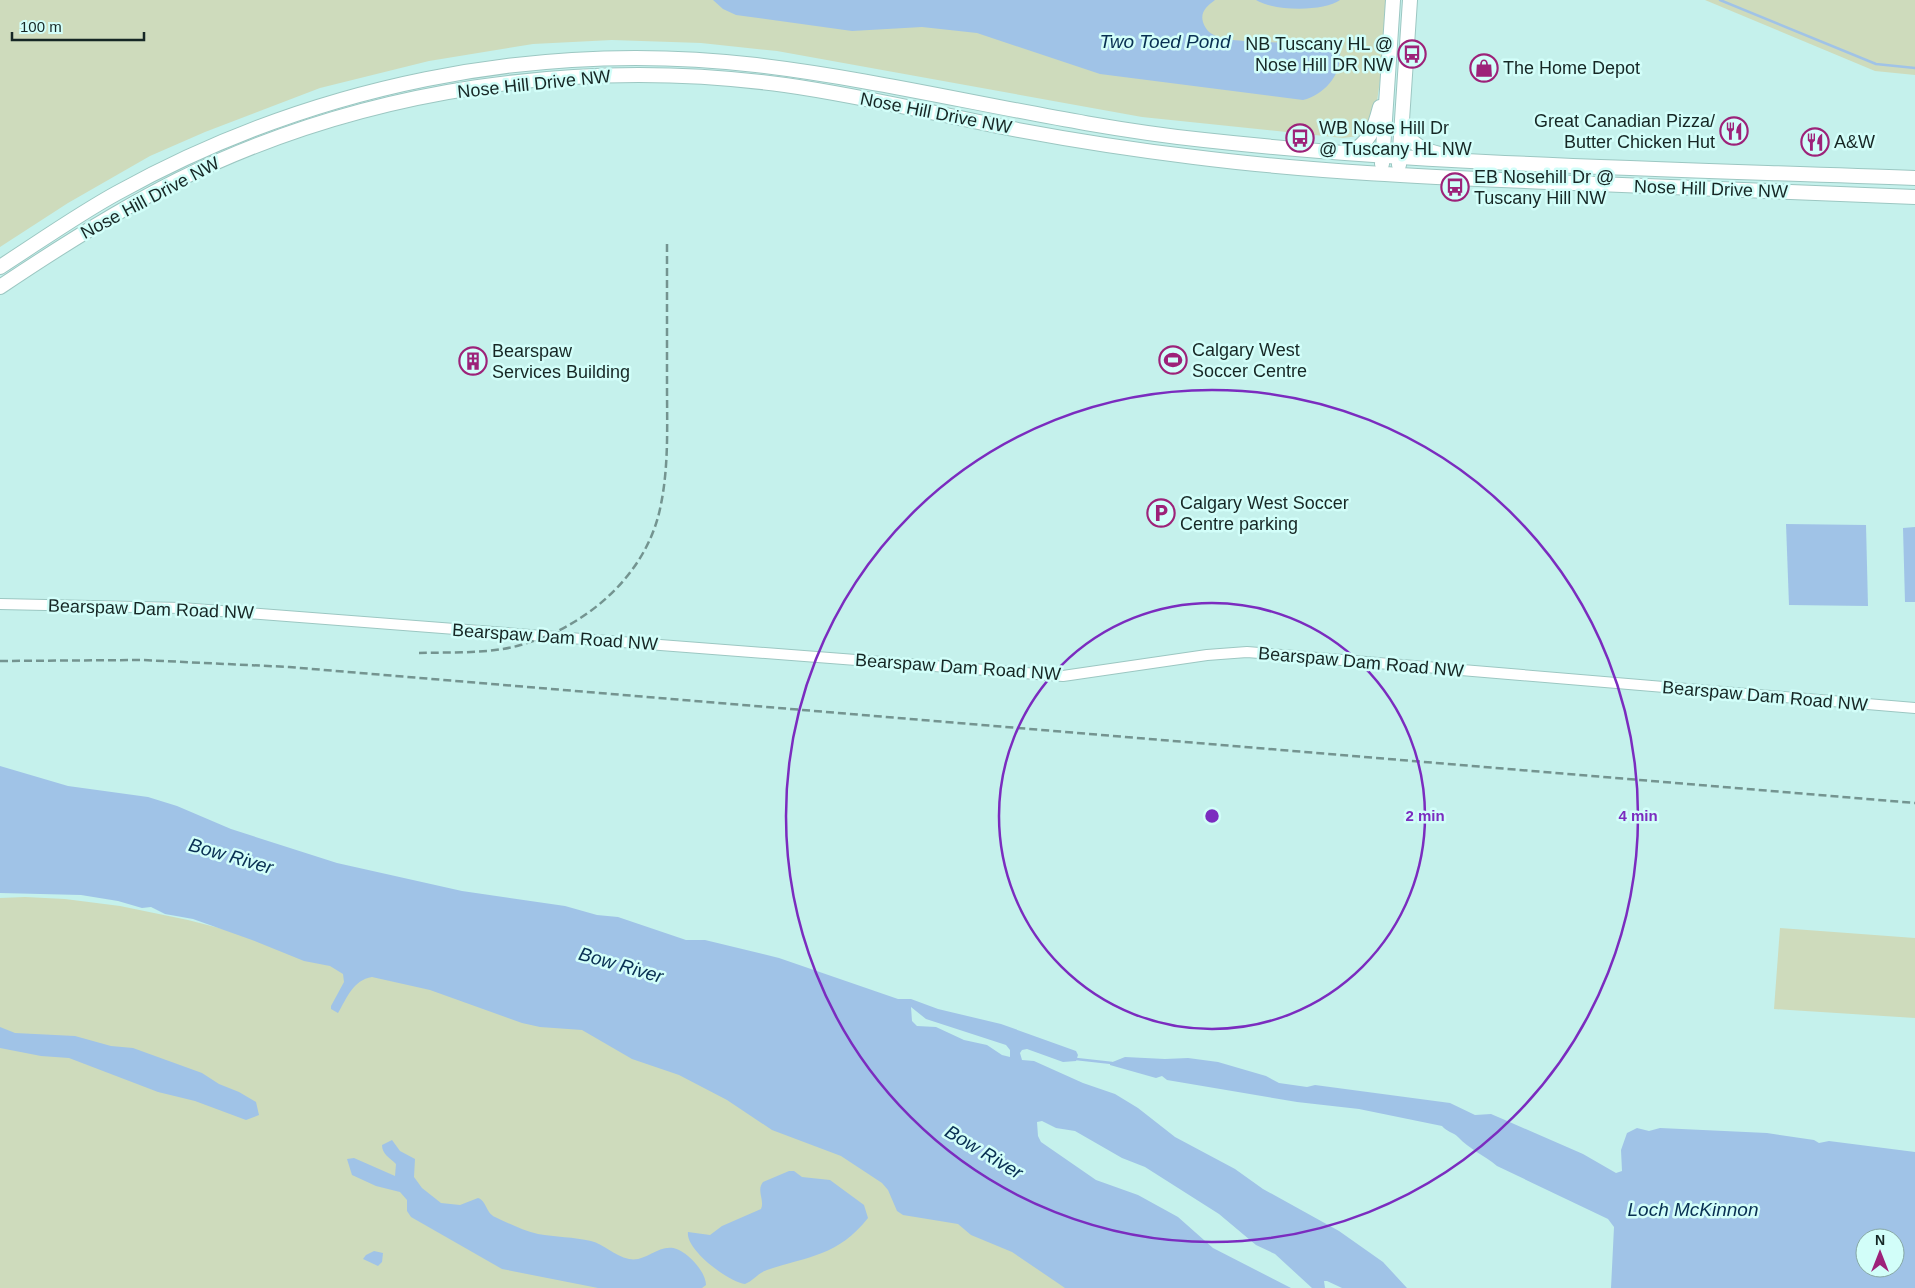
<svg xmlns="http://www.w3.org/2000/svg" width="1915" height="1288" font-family="Arial,sans-serif">
<style>
.green{fill:#cedbbc}
.water{fill:#a0c3e7;fill-rule:evenodd}
.lines{fill:none;stroke-linecap:round;stroke-linejoin:round}
.stream{stroke:#a0c3e7;stroke-width:2.5}
.street-casing{stroke:#9cc7c2;stroke-width:12}
.secondary-casing{stroke:#9cc7c2;stroke-width:16}
.street{stroke:#fff;stroke-width:10}
.secondary{stroke:#fff;stroke-width:14}
.rail{stroke:#749490;stroke-width:2.5;stroke-dasharray:8 4;stroke-linecap:butt}
.ring{fill:none;stroke:#7b2cbf;stroke-width:2.5}
.labels{text-anchor:middle;dominant-baseline:central;stroke-width:5;stroke-linejoin:round;paint-order:stroke}
.poi-label{font-size:18px;fill:#162725;stroke:#d2fef9;text-anchor:start}
.street-label{font-size:18px;fill:#162725;stroke:#d2fef9}
.water-label{font-size:19px;font-style:italic;fill:#082f52;stroke:#d2fef9}
.centre{fill:#7b2cbf;stroke:#d2fef9;stroke-width:2.5}
.ring-label{font-size:15px;text-anchor:middle;font-weight:bold;fill:#7b2cbf;stroke:#d2fef9;stroke-width:5;stroke-linejoin:round;paint-order:stroke}
</style>
<rect width="100%" height="100%" fill="#c5f1ec"/>
<g class="green">
<path d="M0,0H1388L1385,45L1375,115L1358,136L1343,138L1142,117L777,51L701,43L612,40L533,44L429,61L320,88L205,132L150,156L68,203L0,247Z"/>
<path d="M1705,0H1915V75L1875,71Z"/>
<path d="M25,897L65,899L120,906L188,920L590,1024L858,1157L1089,1288H0V898Z"/>
<path d="M1780,928L1915,938V1018L1774,1009Z"/>
</g>
<g class="water">
<path d="M713,0H1215C1207,6 1200,12 1203,22C1204,26 1208,32 1212,34C1228,45 1305,42 1327,43L1339,46C1345,70 1327,94 1303,100L1100,74L977,33L922,27L852,31L736,15L723,9Z"/>
<path d="M1256,0H1340C1324,12 1273,11 1256,0Z"/>
<path d="M1786,524L1866,525L1868,606L1789,605Z"/>
<path d="M1915,527V602H1905L1903,528Z"/>
<path d="M0,766L68,786L148,797L177,806L231,829L337,863L462,891L565,906L597,915L618,917L686,940H705L779,958L898,999H911L938,1009L1001,1024L1076,1051L1078,1055L1076,1061L1063,1062L1027,1049L1022,1050L1020,1053L1022,1060L1034,1061L1083,1083L1115,1094L1138,1108L1175,1137L1235,1169L1263,1189L1339,1231L1383,1262L1407,1288H1342L1327,1281H1324L1325,1288H1312L1275,1254L1256,1245L1219,1214L1145,1167L1122,1158L1075,1131L1056,1128L1042,1121L1037,1122L1038,1136L1041,1142L1096,1180L1138,1195L1178,1217L1213,1248L1291,1288H1065L1012,1252L971,1235L958,1224L903,1215L897,1211L888,1190L882,1183L841,1156L772,1130L727,1100L679,1075L632,1059L582,1030L540,1027L522,1023L430,990L372,977C353,980 347,998 338,1013L331,1009V1006L344,982L343,974L330,966L304,961L252,940L193,919L165,914L151,907L142,908L118,901L81,895L0,893ZM911,1007L926,1019L1006,1045L1010,1050V1057L1002,1055L987,1045L964,1040L936,1027L917,1026L912,1021Z"/>
<path d="M0,1027L15,1033L75,1036L111,1046L133,1048L202,1073L219,1084L239,1092L256,1102L259,1115L246,1120L195,1101L158,1092L69,1058L41,1056L0,1048Z"/>
<path d="M1125,1057L1165,1059L1188,1058L1218,1062L1266,1076L1279,1083L1307,1087L1315,1085L1450,1103L1475,1115L1491,1114L1505,1120L1583,1154L1616,1173L1622,1171L1621,1150L1627,1133L1637,1128L1649,1131L1660,1128L1767,1133L1814,1140L1819,1143L1829,1141L1915,1152V1288H1611L1614,1227L1608,1219L1497,1166C1484,1155 1469,1149 1458,1137C1453,1132 1447,1132 1442,1126L1359,1109L1297,1102L1167,1080L1162,1076L1156,1078L1110,1065V1063ZM1865,1238H1895V1268H1865Z"/>
<path d="M392,1140L400,1151L415,1159L414,1177L422,1188L441,1203L460,1205L478,1198C486,1200 486,1213 495,1217C508,1223 524,1231 538,1234C555,1237 574,1237 591,1241C604,1244 614,1256 629,1259C647,1263 660,1241 679,1250C691,1256 706,1273 706,1285L702,1288H598L502,1269L411,1217L407,1211V1200L400,1192L376,1186L352,1175L347,1159L354,1158L395,1176L396,1164C390,1158 382,1154 382,1145Z"/>
<path d="M789,1171H794L802,1177L830,1180L864,1205L868,1218C838,1256 809,1256 767,1270C758,1273 753,1281 745,1284C728,1282 685,1249 688,1232L710,1235L722,1226L761,1209C765,1200 756,1191 763,1182Z"/>
<path d="M374,1251L383,1253L382,1262L378,1266L363,1259L366,1255Z"/>
</g>
<g class="lines">
<g class="stream">
<path d="M1720,0L1876,64L1915,68"/>
<path d="M1076,1059L1112,1063"/>
</g>
<g class="street-casing">
<path id="street" d="M0,604L182,608L1063,676L1207,655L1247,652L1915,708"/>
</g>
<g class="secondary-casing">
<g id="secondary">
<path d="M1402,127C1411,144 1422,150 1440,154"/>
<path d="M1349,153C1370,142 1374,130 1380,107"/>
<path d="M1382,164L1393,0"/>
<path d="M1399,165L1410,0"/>
<path d="M0,267C39,242 77,215 117,193C310,86 536,39 756,65C907,83 1053,124 1204,140C1440,166 1678,169 1915,178"/>
<path d="M0,287C58,248 116,211 178,180C364,88 581,57 785,85C863,96 941,115 1018,130C1077,141 1135,150 1194,157C1312,172 1431,177 1549,182C1671,187 1793,192 1915,197"/>
</g>
</g>
<use href="#street" class="street"/>
<use href="#secondary" class="secondary"/>
<g class="rail">
<path d="M419,653C451,652 486,654 517,646C583,629 645,578 660,509C669,468 667,426 667,385C667,337 667,289 667,241"/>
<path d="M0,661L142,660L289,667L1915,803"/>
</g>
</g>
<g class="ring">
<circle cx="1212" cy="816" r="213"/>
<circle cx="1212" cy="816" r="426"/>
</g>
<defs>
<g id="bus-ring" transform="scale(1.4375)"><circle r="9.5" fill="#d2fef9" stroke="#9d2279" stroke-width="1.5"/><path d="M-5-6H5V4H4V6H2V4H-2V6H-4V4H-5ZM-3.5-4V0h7V-4ZM-3.5 1.2v1.5H-2V1.2ZM2 1.2v1.5H3.5V1.2Z" fill="#9d2279"/></g>
<g id="shop-ring" transform="scale(1.4375)"><circle r="9.5" fill="#d2fef9" stroke="#9d2279" stroke-width="1.5"/><path d="M-5-2.5h2.3a2.7 3.5 0 0 1 5.4 0H5L5.5 6h-11ZM-1.5-2.5h3a1.5 2.3 0 0 0-3 0Z" fill="#9d2279"/></g>
<g id="restaurant-ring" transform="scale(1.4375)"><circle r="9.5" fill="#d2fef9" stroke="#9d2279" stroke-width="1.5"/><path d="M-5-6h1v4h1v-4h1v4h1v-4h1v5L-1.5 .5V6h-2V.5L-5-1ZM5-6V6H3V1.5H1.5Q1.5-4 5-6Z" fill="#9d2279"/></g>
<g id="stadium-ring" transform="scale(1.4375)"><circle r="9.5" fill="#d2fef9" stroke="#9d2279" stroke-width="1.5"/><path d="M0-5a6.5 5 0 1 0 0 10a6.5 5 0 1 0 0-10ZM-3.5-1.8h7v3.6h-7Z" fill="#9d2279"/></g>
<g id="building-ring" transform="scale(1.4375)"><circle r="9.5" fill="#d2fef9" stroke="#9d2279" stroke-width="1.5"/><path d="M-4-6H4V6H1V3H-1V6H-4ZM-2.5-4.3h1.7v1.8h-1.7ZM.8-4.3h1.7v1.8H.8ZM-2.5-1h1.7V.8h-1.7ZM.8-1h1.7V.8H.8Z" fill="#9d2279"/></g>
<g id="parking-ring" transform="scale(1.4375)"><circle r="9.5" fill="#d2fef9" stroke="#9d2279" stroke-width="1.5"/><path d="M-3.5-5.5H1a3.5 3.5 0 0 1 0 7H-1V5.5H-3.5ZM-1-3.4V-.6H.8a1.4 1.4 0 0 0 0-2.8Z" fill="#9d2279"/></g>
</defs>
<g fill-rule="evenodd">
<use href="#bus-ring" x="1412" y="54"/>
<use href="#shop-ring" x="1484" y="68"/>
<use href="#restaurant-ring" x="1734" y="131"/>
<use href="#bus-ring" x="1300" y="138"/>
<use href="#restaurant-ring" x="1815" y="142"/>
<use href="#bus-ring" x="1455" y="187"/>
<use href="#stadium-ring" x="1173" y="360"/>
<use href="#building-ring" x="473" y="361"/>
<use href="#parking-ring" x="1161" y="513"/>
</g>
<g class="labels">
<g class="poi-label">
<text x="1393" y="44" text-anchor="end">NB Tuscany HL @<tspan x="1393" dy="21">Nose Hill DR NW</tspan></text>
<text x="1503" y="68">The Home Depot</text>
<text x="1715" y="121" text-anchor="end">Great Canadian Pizza/<tspan x="1715" dy="21">Butter Chicken Hut</tspan></text>
<text x="1319" y="128">WB Nose Hill Dr<tspan x="1319" dy="21">@ Tuscany HL NW</tspan></text>
<text x="1834" y="142">A&amp;W</text>
<text x="1474" y="177">EB Nosehill Dr @<tspan x="1474" dy="21">Tuscany Hill NW</tspan></text>
<text x="1192" y="350">Calgary West<tspan x="1192" dy="21">Soccer Centre</tspan></text>
<text x="492" y="351">Bearspaw<tspan x="492" dy="21">Services Building</tspan></text>
<text x="1180" y="503">Calgary West Soccer<tspan x="1180" dy="21">Centre parking</tspan></text>
</g>
<g class="street-label">
<text transform="translate(534 84) rotate(-6)">Nose Hill Drive NW</text>
<text transform="translate(936 113) rotate(11)">Nose Hill Drive NW</text>
<text transform="translate(1711 189) rotate(2)">Nose Hill Drive NW</text>
<text transform="translate(150 198) rotate(-28)">Nose Hill Drive NW</text>
<text transform="translate(151 609) rotate(2)">Bearspaw Dam Road NW</text>
<text transform="translate(555 637) rotate(4)">Bearspaw Dam Road NW</text>
<text transform="translate(1361 662) rotate(5)">Bearspaw Dam Road NW</text>
<text transform="translate(958 667) rotate(4)">Bearspaw Dam Road NW</text>
<text transform="translate(1765 696) rotate(5)">Bearspaw Dam Road NW</text>
</g>
<g class="water-label">
<text x="1165" y="41">Two Toed Pond</text>
<text transform="translate(231 856) rotate(16)">Bow River</text>
<text transform="translate(621 965) rotate(16)">Bow River</text>
<text transform="translate(984 1152) rotate(31)">Bow River</text>
<text x="1693" y="1209">Loch McKinnon</text>
</g>
</g>
<circle cx="1212" cy="816" r="8" class="centre"/>
<g class="ring-label">
<text x="1425" y="821">2 min</text>
<text x="1638" y="821">4 min</text>
</g>
<g transform="translate(1880 1253)"><circle r="24" fill="#d2fef9" stroke="#87a8a4"/>
<path d="M0-4L9 19L0 12L-9 19Z" fill="#9d2279"/>
<text y="-8" font-size="14" font-weight="bold" text-anchor="middle" fill="#162725">N</text>
</g>
<path d="M12 32v8h132v-8" fill="none" stroke="#162725" stroke-width="2.5"/>
<text x="20" y="32" font-size="15" fill="#162725" stroke="#d2fef9" stroke-width="4" paint-order="stroke">100 m</text>
</svg>
